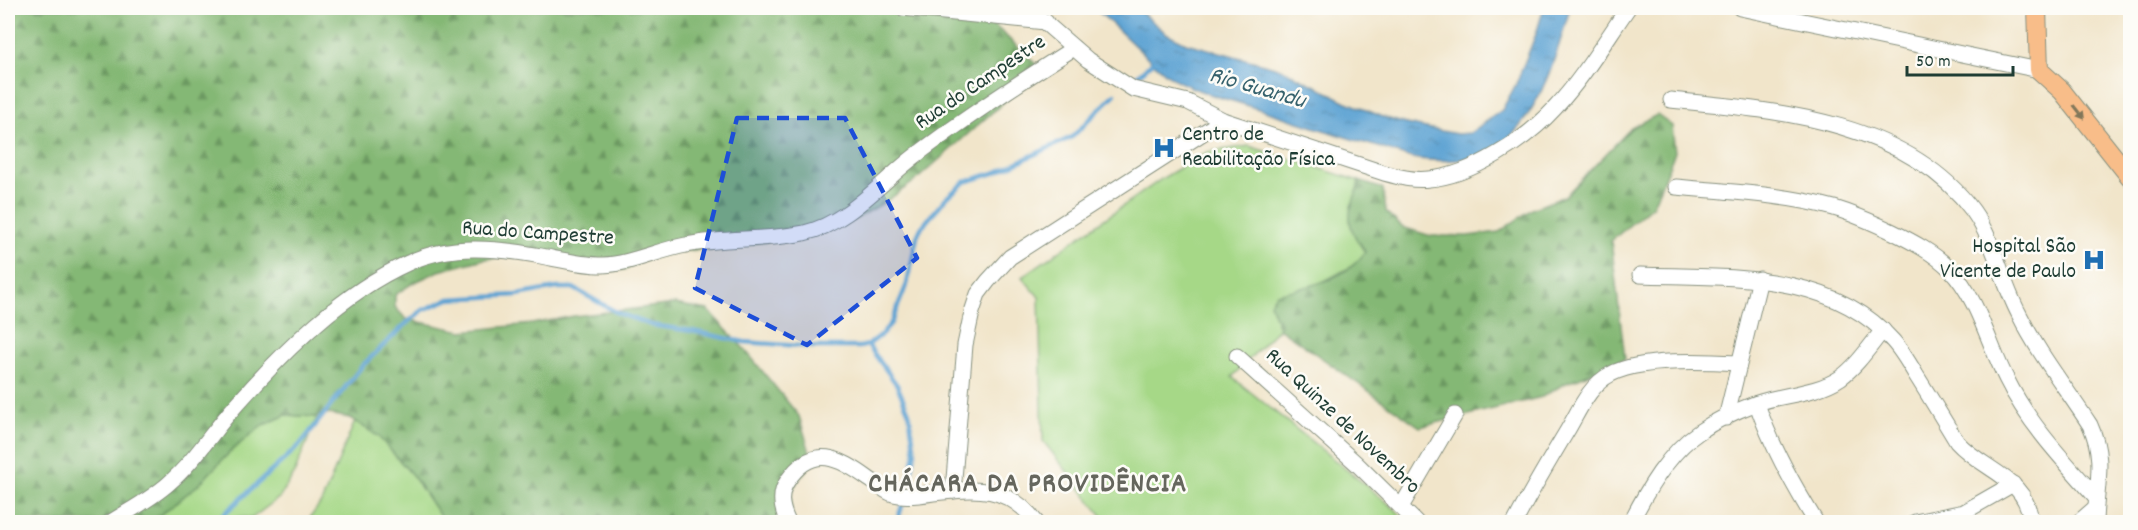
<svg xmlns="http://www.w3.org/2000/svg" width="2138" height="530" font-family="Dekko,sans-serif">
<style>
.grass{fill:#a6d887;stroke:#628a5e;stroke-width:1.5}
.forest{fill:url(#forest-firs);stroke:#527a54;stroke-width:1.5}
.water{fill:url(#water-ripples);stroke:#3e7084;stroke-width:1.5}
.lines{fill:none;stroke-linecap:round;stroke-linejoin:round}
.stream{stroke:#5da3d3;stroke-width:4.5}
.minor-casing{stroke:#88917f;stroke-width:17}
.major-casing{stroke:#88917f;stroke-width:20}
.minor{stroke:#fff;stroke-width:15}
.major{stroke:#f8bd89;stroke-width:18}
.oneway{fill:#81775a}
.marked{fill:#1d4ed8;fill-opacity:0.2;stroke:#1d4ed8;stroke-width:4.5;stroke-dasharray:12 8;stroke-linejoin:round}
.labels{text-anchor:middle;dominant-baseline:central;stroke-width:5;stroke-linejoin:round;paint-order:stroke}
.street-label{font-size:22px;fill:#1f3d34;stroke:#fdfcf7}
.poi-label{font-size:22px;fill:#1f3d34;stroke:#fdfcf7;text-anchor:start}
.water-label{font-size:24px;font-style:italic;fill:#35616c;stroke:#fdfcf7}
.district-label{font-size:28px;font-weight:bold;letter-spacing:1.5px;fill:#65665d;stroke:#fdfcf7}
</style>
<defs>
<pattern id="forest-firs" width="22" height="20" patternUnits="userSpaceOnUse" patternTransform="scale(1.5)"><rect width="22" height="20" fill="#84b874"/><path d="M5 1l3.5 6h-7zM16 11l3.5 6h-7z" fill="#6b9760"/></pattern>
<pattern id="water-ripples" width="26" height="14" patternUnits="userSpaceOnUse" patternTransform="scale(1.5)"><rect width="26" height="14" fill="#5da3d3"/><path d="M2 4q2-2 4 0t4 0M15 11q2-2 4 0t4 0" fill="none" stroke="#4c86ac"/></pattern>
</defs>
<rect width="100%" height="100%" fill="#fdfcf7"/>
<filter id="ink" filterUnits="userSpaceOnUse"><feTurbulence type="fractalNoise" baseFrequency=".0167" numOctaves="2"/><feDisplacementMap in="SourceGraphic" scale="12" xChannelSelector="R" yChannelSelector="G"/><feConvolveMatrix kernelMatrix="1 2 1 2 8 2 1 2 1" color-interpolation-filters="sRGB"/></filter>
<filter id="wash" filterUnits="userSpaceOnUse"><feTurbulence type="fractalNoise" baseFrequency=".008" numOctaves="4" result="noise"/><feDisplacementMap in="SourceGraphic" scale="24" xChannelSelector="R" yChannelSelector="G"/><feGaussianBlur stdDeviation="1.35" result="paint"/><feColorMatrix in="noise" values="0 0 0 0 0 0 0 0 0 0 0 0 0 0 0 0 0 1.4 0 .05"/><feComposite in="paint" operator="in"/></filter>
<g filter="url(#wash)">
<rect width="100%" height="100%" fill="#f1e5ca"/>
<g class="grass">
<path d="M1249,146L1359,181L1356,197L1351,206L1355,236L1365,252L1358,263L1317,285L1297,289L1270,303L1279,328L1232,377L1395,509L1407,522H1107L1043,441L1039,297L1022,277L1163,178L1207,152Z"/>
<path d="M286,415L317,417L294,474L280,497L252,518L238,517L233,522H151L198,485L231,451L261,426Z"/>
<path d="M355,421L378,436L414,477L444,522H307L322,501Z"/>
</g>
<g class="forest">
<path d="M8,8H976L1041,69L915,181L882,204L849,223L804,237L652,255L627,269L597,273L563,262L521,256L484,259L439,271L413,283L395,295V307L406,319L462,331L532,324L574,316L675,304L708,310L746,351L799,416L813,462C791,488 788,489 792,522H444L414,477L378,436L350,418L324,413L317,417L286,415L261,426L231,451L198,485L151,522H8Z"/>
<path d="M1657,115L1672,126L1675,152L1653,205L1611,241L1625,359L1564,384L1542,397L1420,427L1279,328L1270,303L1276,294C1307,287 1346,280 1365,252C1355,238 1345,223 1352,205C1355,195 1357,192 1359,181L1383,189L1386,212L1402,227L1431,236H1468L1499,232L1532,209L1565,196L1631,128Z"/>
</g>
<path class="water" d="M1094,8H1136L1166,33L1186,43L1282,69L1347,102L1383,117L1406,124L1457,134L1470,133L1502,110L1516,84L1536,34L1544,8H1570C1557,54 1541,112 1502,144C1481,162 1444,162 1418,159C1404,157 1389,150 1375,146C1337,135 1299,122 1262,110C1235,101 1190,91 1168,75C1143,56 1119,29 1094,8Z"/>
<g class="lines">
<g class="stream">
<path d="M1136,77L1155,60"/>
<path d="M868,345L897,385L909,413L915,453L909,483"/>
<path d="M215,522L299,446L362,366L408,322L423,310L449,299L517,295L557,288H573L618,313L651,325L692,331L744,342L814,347H860L868,345L881,335L891,323L907,284L917,237L921,228L946,198L965,182L997,172L1072,137L1115,94"/>
<path d="M897,522L902,506"/>
</g>
</g>
</g>
<g filter="url(#ink)">
<g class="lines">
<g class="minor-casing">
<g id="minor">
<path d="M903,8L1046,22"/>
<path d="M1028,8L1088,60L1133,89L1188,102L1223,120L1384,173C1399,177 1414,181 1429,179C1471,176 1527,139 1555,108C1583,78 1605,41 1628,8"/>
<path d="M1740,8L2039,70"/>
<path d="M1671,100C1774,110 1906,120 1973,211C1995,242 2001,280 2019,314C2038,353 2066,388 2090,425C2106,460 2096,485 2095,522"/>
<path d="M1676,187C1729,192 1783,194 1834,208C1854,214 1874,223 1893,232C1913,242 1934,253 1950,269C1978,298 1988,343 2006,378C2028,423 2063,460 2096,497"/>
<path d="M1640,275C1726,278 1830,270 1893,341C1902,351 1909,363 1916,375C1930,397 1943,419 1957,442C1983,471 2027,477 2031,522"/>
<path d="M1237,356L1356,463L1416,522"/>
<path d="M1757,404C1771,445 1793,485 1816,522"/>
<path d="M1726,418L1760,279"/>
<path d="M953,491L965,345L972,312L978,294L988,281L1010,257L1223,120"/>
<path d="M1401,507L1455,415"/>
<path d="M111,522C130,510 151,499 168,484C195,461 214,429 238,403C286,349 342,293 408,263C450,243 497,248 541,256C562,260 582,265 603,265C631,264 658,250 686,245C725,237 765,241 804,233C847,224 881,182 915,156C966,117 1020,82 1074,48"/>
<path d="M788,522C781,508 778,494 788,480C813,443 840,458 869,479C877,484 884,491 893,494C905,497 921,495 933,493C977,488 1008,485 1036,522"/>
<path d="M1515,522C1531,491 1549,461 1567,431C1579,411 1589,385 1611,374C1641,358 1705,361 1738,363"/>
<path d="M1631,522C1647,490 1669,452 1699,432C1716,420 1738,410 1757,403C1784,394 1816,394 1840,378C1857,366 1870,346 1883,330"/>
<path d="M1915,522L1964,512L2013,484"/>
<path d="M2079,522L2095,508"/>
</g>
</g>
<g class="major-casing">
<path id="major" d="M2037,8L2039,70L2062,91L2130,177"/>
</g>
<use href="#minor" class="minor"/>
<use href="#major" class="major"/>
</g>
<defs><path id="oneway-solid" d="M-6-.8H1V-3.2L6.5 0L1 3.2V.8H-6Z" transform="scale(1.5)"/></defs>
<use class="oneway" href="#oneway-solid" transform="translate(2079 112) rotate(52)"/>
</g>
<path class="marked" d="M737,118H845L917,258L807,345L695,288Z"/>
<defs>
<g id="hospital-bare" transform="scale(1.8)"><path d="M-5-5h3v3.5h4V-5h3V5h-3V1.5h-4V5h-3Z" fill="#1f6fb2" stroke="#fdfcf7" stroke-width="2.5" paint-order="stroke"/></g>
</defs>
<g fill-rule="evenodd">
<use href="#hospital-bare" x="1164" y="148"/>
<use href="#hospital-bare" x="2094" y="260"/>
</g>
<g class="labels">
<g class="street-label">
<text transform="translate(981 83) rotate(-34)">Rua do Campestre</text>
<text transform="translate(538 234) rotate(4)">Rua do Campestre</text>
<text transform="translate(1342 422) rotate(43)">Rua Quinze de Novembro</text>
</g>
<g class="poi-label">
<text x="1182" y="135">Centro de<tspan x="1182" dy="25">Reabilitação Física</tspan></text>
<text x="2076" y="247" text-anchor="end">Hospital São<tspan x="2076" dy="25">Vicente de Paulo</tspan></text>
</g>
<g class="water-label">
<text transform="translate(1257 89) rotate(16)">Rio Guandu</text>
</g>
<g class="district-label">
<text x="1028" y="486">CHÁCARA DA PROVIDÊNCIA</text>
</g>
</g>
<rect width="2138" height="530" fill="none" stroke="#fdfcf7" stroke-width="30"/>
<path d="M1907 66v9h106v-9" fill="none" stroke="#1f3d34" stroke-width="3"/>
<text x="1916" y="66" font-size="18" fill="#1f3d34" stroke="#fdfcf7" stroke-width="4.5" paint-order="stroke">50 m</text>
</svg>
